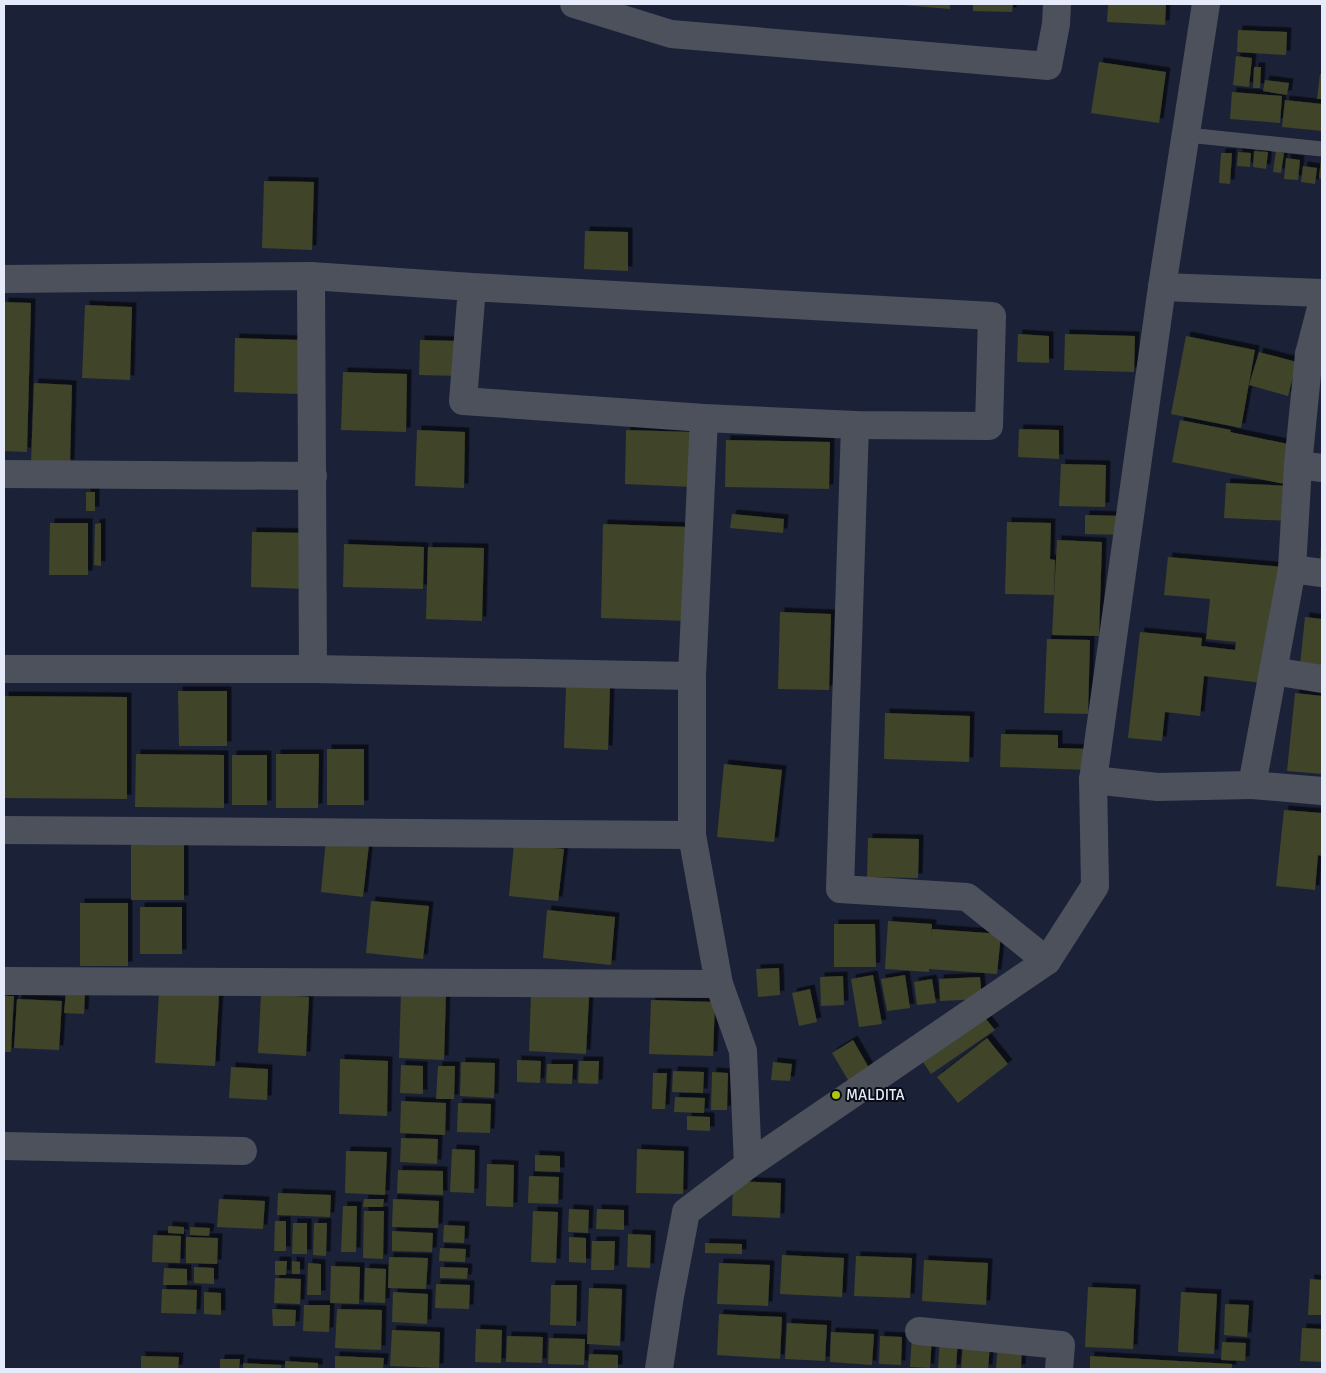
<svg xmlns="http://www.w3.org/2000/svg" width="1326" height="1373" font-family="Signika,sans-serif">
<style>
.building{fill:#3f442a;filter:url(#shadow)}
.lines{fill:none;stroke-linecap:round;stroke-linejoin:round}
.service{stroke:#4d515c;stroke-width:15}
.minor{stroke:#4d515c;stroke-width:28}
.tertiary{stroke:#4d515c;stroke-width:28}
.poi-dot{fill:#aec60b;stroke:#090c15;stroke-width:2}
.labels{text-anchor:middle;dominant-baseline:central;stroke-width:4;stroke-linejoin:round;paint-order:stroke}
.poi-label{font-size:15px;fill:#e5ebfa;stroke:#090c15;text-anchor:start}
</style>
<defs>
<filter id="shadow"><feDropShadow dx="4.5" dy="-4.5" stdDeviation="0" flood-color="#0009"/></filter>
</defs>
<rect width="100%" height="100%" fill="#1b2237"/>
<g class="building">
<path d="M903,4H950V9L902,5Z"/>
<path d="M973,4H1013L1012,12L973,11Z"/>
<path d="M1108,4H1166L1165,25L1107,22Z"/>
<path d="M1238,30L1287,32L1286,55L1237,52Z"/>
<path d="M1236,56L1252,58L1249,87L1233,85Z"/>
<path d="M1099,62L1166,72L1159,123L1091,113Z"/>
<path d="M1254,67H1261L1260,88H1253Z"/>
<path d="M1320,74H1322V99H1317Z"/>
<path d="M1265,80L1289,83L1287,95L1263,91Z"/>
<path d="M1232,92L1282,96L1280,123L1230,119Z"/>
<path d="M1285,100L1322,104V131L1282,127Z"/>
<path d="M1254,151L1268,152L1266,169L1253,167Z"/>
<path d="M1276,151L1284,153L1281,173L1273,172Z"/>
<path d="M1238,152L1251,153L1250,167L1237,166Z"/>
<path d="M1221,153H1232L1230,184L1219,183Z"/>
<path d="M1286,158L1300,160L1298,180L1284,179Z"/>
<path d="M1321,158H1322V179L1319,178Z"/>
<path d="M1303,166L1317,168L1315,184L1301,182Z"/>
<path d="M264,181L314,182L312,250L262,248Z"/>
<path d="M585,231L628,232V271L584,269Z"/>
<path d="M4,302L31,303L27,452L4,451Z"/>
<path d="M85,305L132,307L130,380L82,378Z"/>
<path d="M1018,334L1049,336V363L1017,362Z"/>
<path d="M1065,334L1135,336L1134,372L1064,370Z"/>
<path d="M1186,336L1255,350L1241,428L1171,414Z"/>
<path d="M235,338L301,340L300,394L234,392Z"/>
<path d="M420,340L459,341L458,376L419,375Z"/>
<path d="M1259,352L1297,362L1288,396L1249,385Z"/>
<path d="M343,372L407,374L406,432L341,430Z"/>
<path d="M34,383L72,385L70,464L31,463Z"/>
<path d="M1180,420L1231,430L1230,432L1298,446L1290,485L1172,462Z"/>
<path d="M1019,429L1059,430V459L1018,457Z"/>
<path d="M417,430L465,432L464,488L415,486Z"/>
<path d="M626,430L694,432L692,487L625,484Z"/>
<path d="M726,440L830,442L829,489L725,487Z"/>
<path d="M1061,464L1106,465L1105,507L1059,506Z"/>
<path d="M1226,483L1291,486L1289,521L1224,518Z"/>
<rect x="86" y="492" width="9" height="19"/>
<path d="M732,514L784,519L783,533L730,528Z"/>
<path d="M1085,515L1126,516L1125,535L1085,534Z"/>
<path d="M1007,522L1051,523L1050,559L1055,560L1054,595L1005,594Z"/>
<path d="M50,523H88V575H49Z"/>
<path d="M101,523V566L94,565L95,524Z"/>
<path d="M603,524L689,527L687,621L601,618Z"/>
<path d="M252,532L309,533L307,589L251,587Z"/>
<path d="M1057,540L1102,542L1099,636L1052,635Z"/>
<path d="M344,544L424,547L423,589L343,587Z"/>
<path d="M1321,546H1322V560H1320Z"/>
<path d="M428,547L484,548L482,621L426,619Z"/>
<path d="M1168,557L1283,567L1279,607L1271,606L1263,683L1204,676L1200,716L1165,712L1162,741L1128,738L1140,632L1202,638L1201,646L1235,650L1236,642L1206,639L1210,599L1164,595Z"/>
<path d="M780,612L831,614L829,690L778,689Z"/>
<path d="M1305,617L1322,619V668L1300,665Z"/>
<path d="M1047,639L1090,640L1088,714L1044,713Z"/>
<path d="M566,687L610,688L608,750L564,748Z"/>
<path d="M178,691H227V746H179Z"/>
<path d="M1295,693L1322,696V774L1287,771Z"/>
<path d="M4,696L127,697V799L4,798Z"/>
<path d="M885,713L970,716L969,762L884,759Z"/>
<path d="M1001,734L1058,735V748L1091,749L1090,770L1000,767Z"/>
<rect x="327" y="749" width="37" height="56"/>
<path d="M136,754L224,755V808L135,807Z"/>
<path d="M276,754H319L318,808H276Z"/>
<rect x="232" y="755" width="35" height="50"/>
<path d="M724,764L782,770L774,842L717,837Z"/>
<path d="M1284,810L1322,813V856L1318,855L1315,890L1276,886Z"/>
<path d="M868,838L919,839L918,878L867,877Z"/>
<path d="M326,839L369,844L363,897L321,892Z"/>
<rect x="131" y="844" width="53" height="56"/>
<path d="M514,844L564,849L558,901L509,896Z"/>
<path d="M371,901L429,906L423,959L366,953Z"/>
<rect x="80" y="903" width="48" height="63"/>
<rect x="140" y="907" width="42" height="47"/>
<path d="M547,910L615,917L611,965L543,958Z"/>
<path d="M888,921L932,924L931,941L932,929L1001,934L997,974L929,969V972L885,969Z"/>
<path d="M834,924H875L876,967H834Z"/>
<path d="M779,968L780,995L758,997L756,969Z"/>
<path d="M873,975L882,1024L859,1027L851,979Z"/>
<path d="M905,975L910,1008L887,1011L881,979Z"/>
<path d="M843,976L844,1005L821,1006L820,977Z"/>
<path d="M980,977L982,999L940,1001L939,979Z"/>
<path d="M932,979L936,1003L917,1005L914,982Z"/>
<path d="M810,989L817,1022L799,1026L792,993Z"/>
<path d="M66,991L85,992L84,1014L64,1013Z"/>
<path d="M159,991L219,995L215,1066L155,1063Z"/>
<path d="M401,992L446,994L444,1060L399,1058Z"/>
<path d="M261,994L309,997L306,1056L258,1053Z"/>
<path d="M531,995L589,997L586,1054L529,1051Z"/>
<path d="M4,996H14L11,1052H4Z"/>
<path d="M17,999L62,1001L59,1050L14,1048Z"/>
<path d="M651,1000L715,1002L713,1056L649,1054Z"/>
<path d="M982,1014L995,1030L931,1074L917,1053Z"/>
<path d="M987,1038L1008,1064L958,1103L937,1077Z"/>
<path d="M853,1040L872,1073L851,1085L832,1053Z"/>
<path d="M340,1059L388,1061L387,1116L339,1114Z"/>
<path d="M517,1060L541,1061L540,1083L517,1082Z"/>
<path d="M579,1061H599L598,1084L578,1083Z"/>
<path d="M461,1062L495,1063L494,1098L460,1096Z"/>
<path d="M773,1062L792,1064L790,1081L771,1080Z"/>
<path d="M547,1064H573L572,1084L546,1083Z"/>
<path d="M401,1065L423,1066V1094L400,1093Z"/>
<path d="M438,1066H455L454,1099H436Z"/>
<path d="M231,1067L268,1069L267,1100L229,1098Z"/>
<path d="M673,1071L704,1072L703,1093L672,1092Z"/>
<path d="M712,1072L728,1073L727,1110H711Z"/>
<path d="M653,1073H667L665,1109H652Z"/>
<path d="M675,1097L705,1098L704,1113L674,1112Z"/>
<path d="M401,1101L446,1103L445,1135L400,1133Z"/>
<path d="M458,1103L491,1104L490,1133L457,1132Z"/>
<path d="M687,1116L710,1117V1131L687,1130Z"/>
<path d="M401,1138L438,1139L437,1164L400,1162Z"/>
<path d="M452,1149L475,1150L474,1193L450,1192Z"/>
<path d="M637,1149L684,1151L683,1194L636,1193Z"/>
<path d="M346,1151L387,1152L385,1195L345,1193Z"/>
<path d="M535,1155L560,1156V1172L535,1171Z"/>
<path d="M487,1164L514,1165L513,1207L486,1206Z"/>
<path d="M398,1170L443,1171V1195L397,1193Z"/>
<path d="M529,1176L559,1177L558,1204L528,1203Z"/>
<path d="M733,1181L781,1183L780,1218L732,1216Z"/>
<path d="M278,1193L331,1195L330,1217L277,1215Z"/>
<path d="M219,1199L265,1201L263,1229L217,1227Z"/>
<path d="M364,1199H384L383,1207H363Z"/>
<path d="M393,1199L439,1201L438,1228L392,1227Z"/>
<path d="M343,1206H357L356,1252H341Z"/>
<path d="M569,1209L589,1210L588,1233L568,1232Z"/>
<path d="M597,1209L624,1210V1230L596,1229Z"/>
<path d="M364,1211H384L383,1259L363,1258Z"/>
<path d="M533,1211L558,1212L556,1263L531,1262Z"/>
<path d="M275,1221H286V1251H274Z"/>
<path d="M293,1223H307V1254H292Z"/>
<path d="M314,1223H327L326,1256L313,1255Z"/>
<path d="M444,1225L465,1226L464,1243L443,1242Z"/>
<path d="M168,1226L184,1227V1234L168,1233Z"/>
<path d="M190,1227L210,1228L209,1236L190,1235Z"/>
<path d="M392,1231L433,1233L432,1252L392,1251Z"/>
<path d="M628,1234L651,1235L650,1268L627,1267Z"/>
<path d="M153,1235L181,1236L180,1263L152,1262Z"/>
<path d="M186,1237L218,1238L217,1264L186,1263Z"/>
<path d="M569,1237L586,1238V1263L569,1262Z"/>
<path d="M592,1241H615L614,1270H591Z"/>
<path d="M705,1243L742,1244V1254L705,1253Z"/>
<path d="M440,1248L466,1249L465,1262L439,1261Z"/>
<path d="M782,1255L844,1258L842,1297L780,1294Z"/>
<path d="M856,1256L912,1258L910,1298L854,1296Z"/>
<path d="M389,1257L428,1258L426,1289L388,1288Z"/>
<path d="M924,1260L988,1263L986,1305L922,1301Z"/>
<path d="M275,1261H287L286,1275H275Z"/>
<path d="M292,1261L300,1262V1274H292Z"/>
<path d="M308,1263L321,1264V1295H307Z"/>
<path d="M719,1263L770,1265L768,1306L717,1304Z"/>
<path d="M331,1266L360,1267L359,1304L330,1303Z"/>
<path d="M194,1267L214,1268V1284L194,1283Z"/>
<path d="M440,1267L468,1268L467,1279L440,1278Z"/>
<path d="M164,1268L187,1269V1285H163Z"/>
<path d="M365,1268L386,1269L385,1303L364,1302Z"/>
<path d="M275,1278L301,1279L300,1304L274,1303Z"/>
<path d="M1310,1279L1322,1280V1315H1308Z"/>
<path d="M436,1284L470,1285L469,1309L435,1308Z"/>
<path d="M551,1285H577L576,1326L550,1325Z"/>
<path d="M1088,1287L1136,1289L1133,1349L1085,1347Z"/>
<path d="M589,1288L622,1289L620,1346L587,1344Z"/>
<path d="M162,1289L197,1290L196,1314L161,1313Z"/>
<path d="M204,1292L221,1293V1315L204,1314Z"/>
<path d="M393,1292L428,1294L427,1324L392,1322Z"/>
<path d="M1181,1292L1217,1294L1214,1354L1178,1352Z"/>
<path d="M1225,1304L1249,1305L1247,1337L1224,1335Z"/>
<path d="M304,1305H330L329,1332L303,1331Z"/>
<path d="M272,1309L296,1310L295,1326H273Z"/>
<path d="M337,1309L382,1310L381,1350L335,1348Z"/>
<path d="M719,1314L782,1317L780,1359L717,1355Z"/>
<path d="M787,1323L827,1325L825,1361L785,1359Z"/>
<path d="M1302,1328L1322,1329V1362L1300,1361Z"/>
<path d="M476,1329L502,1330L501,1363L475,1362Z"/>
<path d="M392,1330L440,1332L439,1368L390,1366Z"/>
<path d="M831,1332L874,1334L872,1365L830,1362Z"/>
<path d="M912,1335L932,1336L930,1368L910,1367Z"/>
<path d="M507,1336L543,1337L542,1363L506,1362Z"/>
<path d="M880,1336L902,1337L901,1365L879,1364Z"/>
<path d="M940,1337L958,1338L956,1369H938Z"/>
<path d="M549,1338L585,1339L584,1365L548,1364Z"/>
<path d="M998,1342L1022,1343L1021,1369H996Z"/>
<path d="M1222,1342L1246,1343L1245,1361L1221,1360Z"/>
<path d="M963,1343L990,1345L988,1369H961Z"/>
<path d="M589,1354L618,1355V1369H588Z"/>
<path d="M141,1356L179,1357L178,1369H141Z"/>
<path d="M335,1356L384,1358L383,1369H335Z"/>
<path d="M1090,1356L1232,1364V1369H1090Z"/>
<path d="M220,1359H240L239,1369H220Z"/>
<path d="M285,1361L318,1363V1369H285Z"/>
<path d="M243,1363L281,1365V1369H243Z"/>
</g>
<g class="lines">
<path class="service" d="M1187,135L1322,149"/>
<g class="minor">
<path d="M574,4L671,34L1048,66L1056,24L1057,4"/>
<path d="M311,276L313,669"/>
<path d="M4,279L311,276L472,287L992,316L989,426L855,425L704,418L463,401L472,287"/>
<path d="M1162,287L1322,293"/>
<path d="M1309,354L1322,304"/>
<path d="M704,418L692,676V835L719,984L743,1051L748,1165"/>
<path d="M855,425L840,889L967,897L1047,961"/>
<path d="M1298,465L1322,468"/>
<path d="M4,474L313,476"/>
<path d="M1292,569L1322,573"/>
<path d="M4,669H313L692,676"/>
<path d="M1273,671L1322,679"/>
<path d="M1093,780L1158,787L1252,785L1292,569L1298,465L1309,354L1322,355"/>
<path d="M1252,785L1322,791"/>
<path d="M4,830L692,835"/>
<path d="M4,981L719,984"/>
<path d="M4,1146L243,1151"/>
<path d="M919,1331L1061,1345L1059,1369"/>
</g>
<path class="tertiary" d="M659,1369L670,1296L686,1212L748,1165L1047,961L1095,886L1093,780L1162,287L1206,4"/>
</g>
<circle class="poi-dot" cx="836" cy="1095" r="5"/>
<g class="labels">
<g class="poi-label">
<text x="846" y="1095">MALDITA</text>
</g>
</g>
<rect width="1326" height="1373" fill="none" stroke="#e5ebfa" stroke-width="10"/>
</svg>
